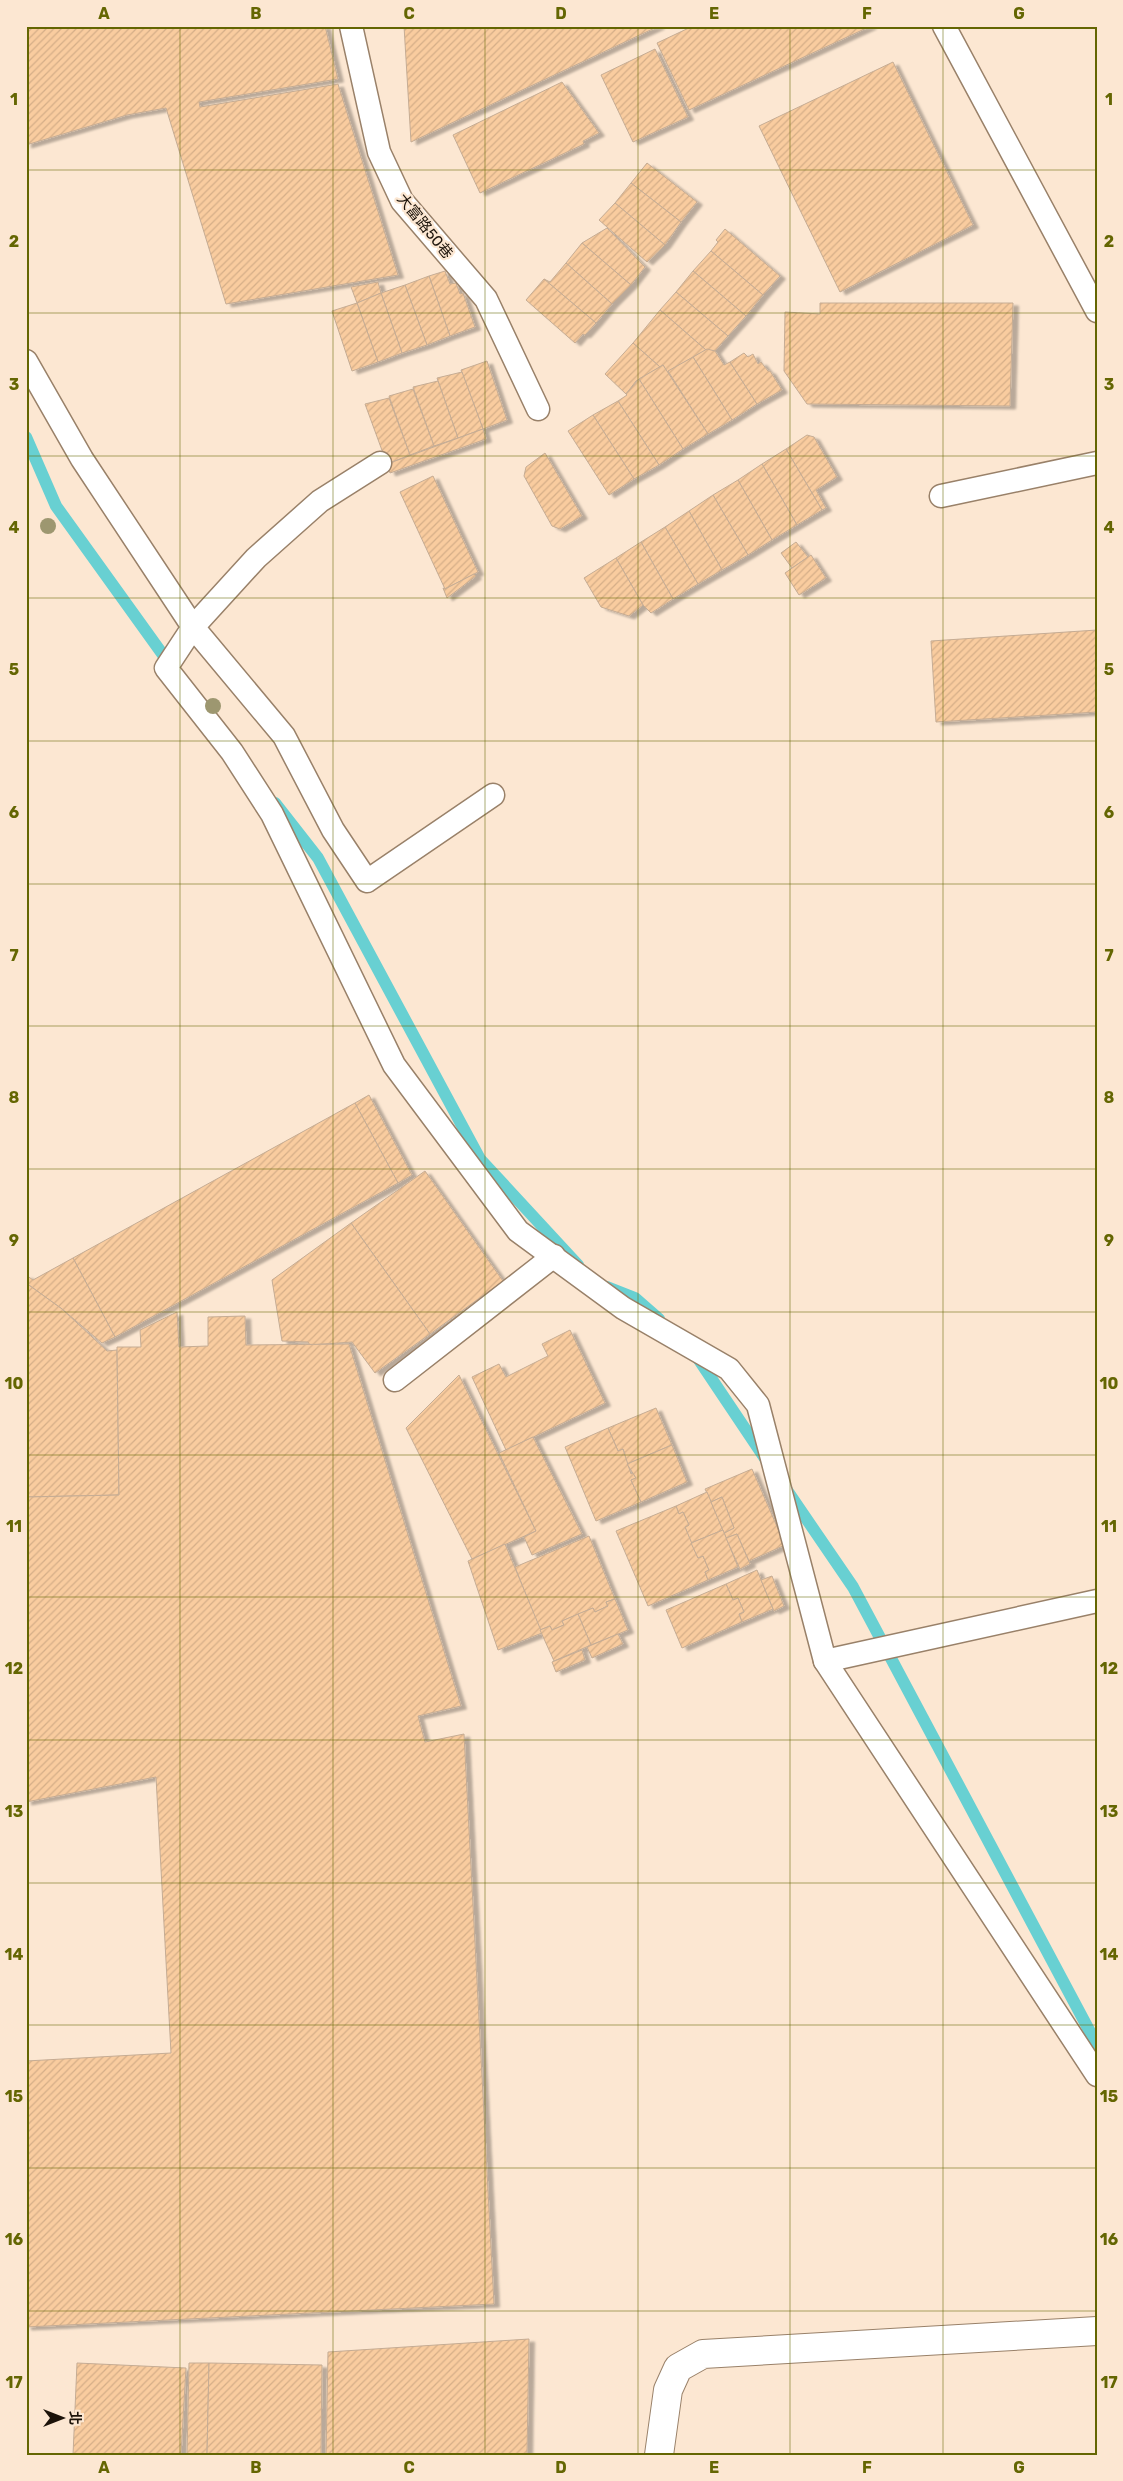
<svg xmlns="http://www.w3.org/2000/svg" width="1123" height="2481" font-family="Rubik,'Noto Sans TC',sans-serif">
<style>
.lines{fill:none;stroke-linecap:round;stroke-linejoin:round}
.stream{stroke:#68d0d2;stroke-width:12}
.building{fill:url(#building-hatch);stroke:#c5ac94;filter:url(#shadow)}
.lane-casing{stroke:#998169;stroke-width:25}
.street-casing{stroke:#998169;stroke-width:30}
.lane{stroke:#fff;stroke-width:22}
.street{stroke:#fff;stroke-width:28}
.tree{fill:#9d9770}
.grid{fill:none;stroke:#646602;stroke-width:1;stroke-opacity:0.55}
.labels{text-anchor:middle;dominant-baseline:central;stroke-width:4.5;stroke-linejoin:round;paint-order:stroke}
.street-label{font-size:15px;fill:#1c130a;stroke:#fce7d2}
.neatline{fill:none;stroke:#646602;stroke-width:2}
.grid-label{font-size:16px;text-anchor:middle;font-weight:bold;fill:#646602}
</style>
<defs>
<pattern id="building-hatch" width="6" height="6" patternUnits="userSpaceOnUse" patternTransform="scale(1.25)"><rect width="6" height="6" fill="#f9cc9f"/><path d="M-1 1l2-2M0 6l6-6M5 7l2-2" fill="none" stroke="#d5ae88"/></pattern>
<filter id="shadow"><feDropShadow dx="5.5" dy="3" stdDeviation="1" flood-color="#0004"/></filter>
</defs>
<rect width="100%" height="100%" fill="#fce7d2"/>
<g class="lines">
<g class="stream">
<path d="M26,437L56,506L171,666"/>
<path d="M275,803L318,858L480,1159L578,1265"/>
<path d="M607,1287L635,1298L659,1319"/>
<path d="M695,1354L766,1460"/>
<path d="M786,1489L853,1587L1097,2045"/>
</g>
</g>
<g class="building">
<path d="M26,26H325L338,79L199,102L200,107L338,84L398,275L226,304L166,108L127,115L26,145Z"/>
<path d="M404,26H659L411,142Z"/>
<path d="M693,26H871L689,110L657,43Z"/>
<path d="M655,49L688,117L633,142L601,75Z"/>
<path d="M893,62L973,225L840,292L759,126Z"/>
<path d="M562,82L599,133L583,141L584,144L480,193L453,135Z"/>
<path d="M647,163L697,202L681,222L631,183Z"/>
<path d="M631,183L681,222L665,245L615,203Z"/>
<path d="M615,203L665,245L647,262L599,220Z"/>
<path d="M607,228L645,267L631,285L582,243Z"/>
<path d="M725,229L780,276L763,295L711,251L718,242L716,240Z"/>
<path d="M582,243L631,285L612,304L566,263Z"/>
<path d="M711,251L763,295L746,316L693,271Z"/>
<path d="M566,263L612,304L596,323L544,279L550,282Z"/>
<path d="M445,271L450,284L456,283L460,294L463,293L475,327L450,336L429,276Z"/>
<path d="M693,271L746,316L728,336L676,292Z"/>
<path d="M429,276L450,336L427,345L405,285Z"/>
<path d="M544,279L596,323L585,335L583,334L575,343L526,300Z"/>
<path d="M378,282L381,293L357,303L351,287Z"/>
<path d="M405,285L427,345L402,353L381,293Z"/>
<path d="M676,292L728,336L715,351L706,350L660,310Z"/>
<path d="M381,293L402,353L378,362L357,303Z"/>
<path d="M357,303L378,362L352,371L332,311Z"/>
<path d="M820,303H1013L1010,406L807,404L784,371L785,312L820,314Z"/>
<path d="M660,310L706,350L667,372L663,365L660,367L633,343Z"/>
<path d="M633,343L660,367L636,381L626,394L605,374Z"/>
<path d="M707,349L715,351L724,365L730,362L757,404L732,420L693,357Z"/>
<path d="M744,353L748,357L753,354L758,364L761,362L768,371H770L782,390L757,404L730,362Z"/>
<path d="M693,357L732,420L708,434L668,371Z"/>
<path d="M487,361L507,420L483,429L461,370Z"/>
<path d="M663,365L708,434L683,449L639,379Z"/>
<path d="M462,372L483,429L458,438L437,378Z"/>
<path d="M639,379L683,449L659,465L618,401L627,395L626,394Z"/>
<path d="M438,381L458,438L434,446L413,387Z"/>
<path d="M413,389L434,446L410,455L389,396Z"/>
<path d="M389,398L410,455L387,464L365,404Z"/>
<path d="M618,401L659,465L634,479L593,415Z"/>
<path d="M593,415L634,479L609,495L568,431Z"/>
<path d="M483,429L486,439L390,473L387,464Z"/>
<path d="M807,435L814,437L837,477L816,490L826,508L822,510L786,449Z"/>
<path d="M786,449L822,510L797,525L762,464Z"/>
<path d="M545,453L582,516L560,529L552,526L524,476L526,467Z"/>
<path d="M762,464L797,525L772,540L738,480Z"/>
<path d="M433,476L478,572L445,589L400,492Z"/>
<path d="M738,480L772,540L748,555L713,495Z"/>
<path d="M713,495L748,555L722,570L689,511Z"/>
<path d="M689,511L722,570L698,584L665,527Z"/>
<path d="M665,527L698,584L673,599L641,542Z"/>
<path d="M641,542L673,599L651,613L643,605L616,558Z"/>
<path d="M796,542L808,557L792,568L781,553Z"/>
<path d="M811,555L826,578L799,595L785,573Z"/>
<path d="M616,558L643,605L629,616L601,607L584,578Z"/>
<path d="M474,574L476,576L447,598L443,588L445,589Z"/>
<path d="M1097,630V712L936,722L931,641Z"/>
<path d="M369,1095L412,1175L398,1183L355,1103Z"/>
<path d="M355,1103L398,1183L115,1337L73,1258Z"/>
<path d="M425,1171L503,1281L430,1334L351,1223Z"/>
<path d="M351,1223L430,1334L375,1373L352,1342L310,1345L308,1342L282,1341L272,1280Z"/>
<path d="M73,1258L115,1337L102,1343L62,1309L26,1283V1275L33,1280Z"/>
<path d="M26,1283L62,1309L107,1351L117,1350L119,1495L26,1497Z"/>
<path d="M177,1312L179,1347L208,1346V1317L245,1316L246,1345L349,1344L461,1706L418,1716L425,1742L464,1734L494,2304L26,2327V2061L171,2053L156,1777L26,1802V1497L119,1495L117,1347H141L140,1330Z"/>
<path d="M570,1330L605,1403L506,1450L472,1377L499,1364L506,1377L548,1356L542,1344Z"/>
<path d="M459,1375L536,1531L472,1559L406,1428Z"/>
<path d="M656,1408L672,1445L627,1464L623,1455L625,1454L623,1449L618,1451L608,1428Z"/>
<path d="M608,1428L618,1451L623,1449L631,1474L633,1473L636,1478L631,1480L641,1502L596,1521L565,1447Z"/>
<path d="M533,1437L582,1534L532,1555L524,1537L536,1531L499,1453Z"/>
<path d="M672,1445L687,1482L641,1502L631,1480L636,1478L627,1464Z"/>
<path d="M752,1469L785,1545L749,1561L737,1534L726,1538L724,1533L734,1528L722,1497L711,1502L705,1489Z"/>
<path d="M707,1492L723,1530L691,1543L685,1527L689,1525L683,1512L679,1514L676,1506Z"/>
<path d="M722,1497L734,1528L724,1533L711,1502Z"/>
<path d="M676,1506L679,1514L683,1512L689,1525L685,1527L698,1558L703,1556L709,1570L705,1572L708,1580L648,1606L616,1531Z"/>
<path d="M723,1530L738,1567L708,1580L705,1572L709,1570L703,1556L698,1558L691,1543Z"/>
<path d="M737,1534L750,1564L740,1569L726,1538Z"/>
<path d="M589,1536L615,1599L606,1602L608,1606L595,1612L593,1608L562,1621L564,1625L552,1630L550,1626L540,1630L515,1567Z"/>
<path d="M505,1544L542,1633L498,1650L468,1561Z"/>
<path d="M757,1570L773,1609L742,1622L739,1614L744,1612L738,1598L733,1600L726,1584Z"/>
<path d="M772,1576L784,1606L774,1611L761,1580Z"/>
<path d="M726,1584L733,1600L738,1598L744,1612L739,1614L742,1622L682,1648L666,1610Z"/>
<path d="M615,1599L628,1630L591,1645L578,1614L593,1608L595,1612L608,1606L606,1602Z"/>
<path d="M578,1614L591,1645L554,1661L540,1630L550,1626L552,1630L564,1625L562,1621Z"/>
<path d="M618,1634L623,1644L592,1658L587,1647Z"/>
<path d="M582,1650L585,1660L556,1672L552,1662Z"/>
<path d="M529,2339L527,2455H326L328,2352Z"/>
<path d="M77,2363L186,2368L181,2455H73Z"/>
<path d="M189,2363H209L207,2455H187Z"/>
<path d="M209,2363L322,2365L321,2455H207Z"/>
</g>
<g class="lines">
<g class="lane-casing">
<g id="lane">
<path d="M351,26L379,152L402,201L486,299L538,409"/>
<path d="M944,26L1097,311"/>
<path d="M26,361L82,459L193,627L166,668L232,752L272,814L394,1065L518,1231L623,1308L729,1369L758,1405L825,1661L1097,2075"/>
<path d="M380,463L320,501L256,558L193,627L284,736L333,830L367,881L493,795"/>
<path d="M941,496L1097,463"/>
<path d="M395,1380L554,1256"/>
<path d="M825,1661L1097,1601"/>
</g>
</g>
<g class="street-casing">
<path id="street" d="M659,2455L668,2390L678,2368L703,2354L1097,2331"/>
</g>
<use href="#lane" class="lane"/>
<use href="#street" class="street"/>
</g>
<g class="tree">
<circle cx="48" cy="526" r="8"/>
<circle cx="213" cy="706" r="8"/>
</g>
<path class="grid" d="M180,26V2455M333,26V2455M485,26V2455M638,26V2455M790,26V2455M943,26V2455M26,170H1097M26,313H1097M26,456H1097M26,598H1097M26,741H1097M26,884H1097M26,1026H1097M26,1169H1097M26,1312H1097M26,1455H1097M26,1597H1097M26,1740H1097M26,1883H1097M26,2025H1097M26,2168H1097M26,2311H1097"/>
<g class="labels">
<g class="street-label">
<text transform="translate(425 226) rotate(51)">大富路50巷</text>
</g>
</g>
<rect width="1123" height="2481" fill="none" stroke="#fce7d2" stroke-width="55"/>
<g transform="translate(62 2418) rotate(90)" stroke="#fce7d2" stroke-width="4" paint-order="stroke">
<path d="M0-4L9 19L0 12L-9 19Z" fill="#1c130a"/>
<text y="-8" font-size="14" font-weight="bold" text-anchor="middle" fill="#1c130a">北</text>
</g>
<rect x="28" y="28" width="1068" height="2426" class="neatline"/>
<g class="grid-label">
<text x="104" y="19">A</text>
<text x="256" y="19">B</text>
<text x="409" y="19">C</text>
<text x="561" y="19">D</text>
<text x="714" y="19">E</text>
<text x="867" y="19">F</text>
<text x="1019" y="19">G</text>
<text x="14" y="105">1</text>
<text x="1109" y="105">1</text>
<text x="14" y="247">2</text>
<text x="1109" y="247">2</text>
<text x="14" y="390">3</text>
<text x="1109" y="390">3</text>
<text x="14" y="533">4</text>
<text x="1109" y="533">4</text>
<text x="14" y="675">5</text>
<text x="1109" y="675">5</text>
<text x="14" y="818">6</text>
<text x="1109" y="818">6</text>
<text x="14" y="961">7</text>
<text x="1109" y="961">7</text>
<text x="14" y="1103">8</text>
<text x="1109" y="1103">8</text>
<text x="14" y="1246">9</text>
<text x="1109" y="1246">9</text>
<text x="14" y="1389">10</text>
<text x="1109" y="1389">10</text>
<text x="14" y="1532">11</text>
<text x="1109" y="1532">11</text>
<text x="14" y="1674">12</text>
<text x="1109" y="1674">12</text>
<text x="14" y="1817">13</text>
<text x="1109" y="1817">13</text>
<text x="14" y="1960">14</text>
<text x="1109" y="1960">14</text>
<text x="14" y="2102">15</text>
<text x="1109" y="2102">15</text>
<text x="14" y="2245">16</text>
<text x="1109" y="2245">16</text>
<text x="14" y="2388">17</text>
<text x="1109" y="2388">17</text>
<text x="104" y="2473">A</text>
<text x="256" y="2473">B</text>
<text x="409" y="2473">C</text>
<text x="561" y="2473">D</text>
<text x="714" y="2473">E</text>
<text x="867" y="2473">F</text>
<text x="1019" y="2473">G</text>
</g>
</svg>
